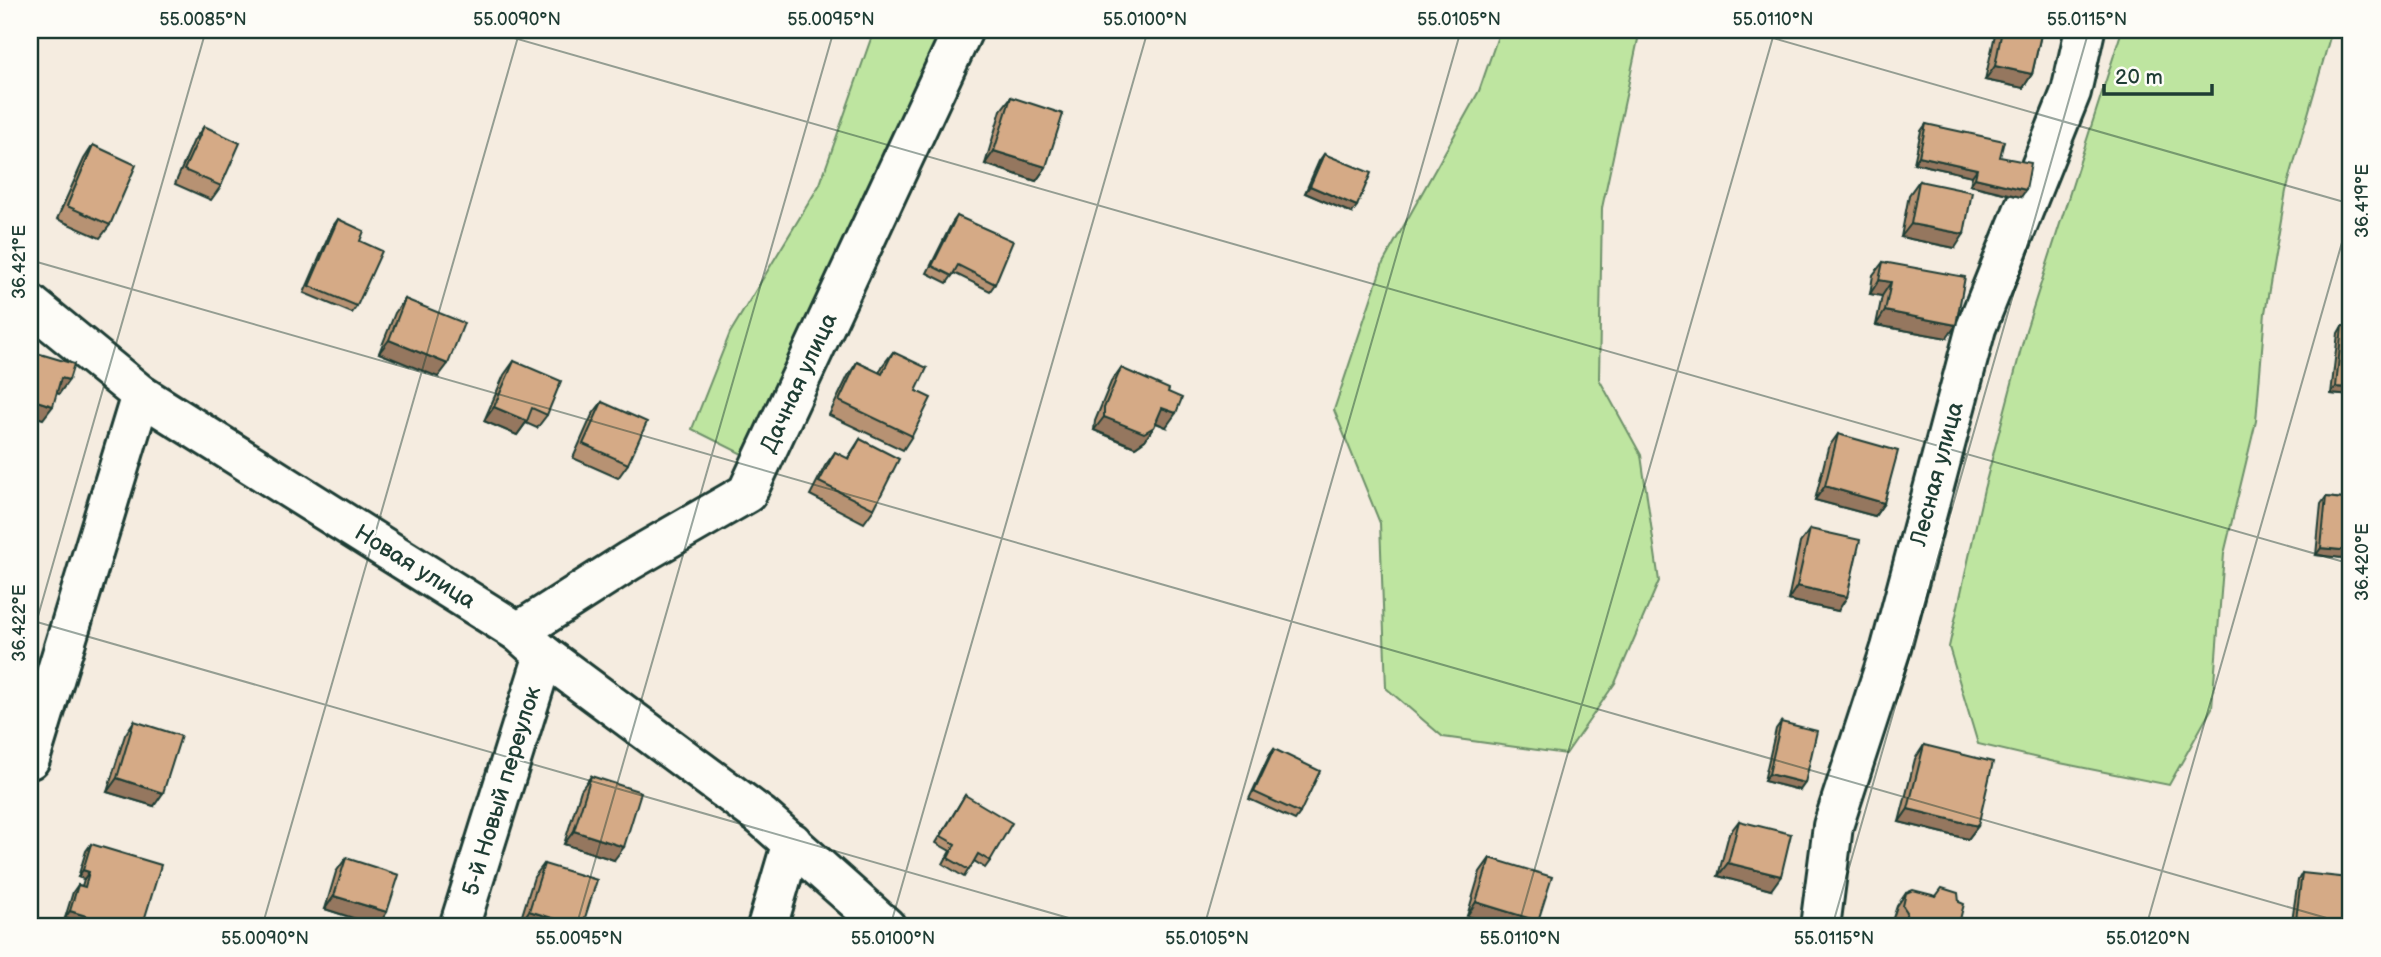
<svg xmlns="http://www.w3.org/2000/svg" width="2381" height="957" font-family="'Balsamiq Sans',sans-serif">
<style>
.green{fill:#bee5a0;stroke:#6e916a;stroke-width:2}
.lines{fill:none;stroke-linecap:round;stroke-linejoin:round}
.minor-casing{stroke:#1f3d34;stroke-width:44}
.minor{stroke:#fdfcf7;stroke-width:38}
.wall{fill:#b79273;stroke:#1f3d34;stroke-width:2}
.shaded-wall{fill:#95775e;stroke:#1f3d34;stroke-width:2}
.building{fill:#d5aa86;stroke:#1f3d34;stroke-width:2}
.ticks{fill:none;stroke:#1f3d34;stroke-width:2;stroke-opacity:0.45}
.labels{text-anchor:middle;dominant-baseline:central;stroke-width:5;stroke-linejoin:round;paint-order:stroke}
.street-label{font-size:23px;fill:#1f3d34;stroke:#fdfcf7}
.neatline{fill:none;stroke:#1f3d34;stroke-width:2.5}
.ticks-label{font-size:18px;text-anchor:middle;fill:#1f3d34}
</style>
<rect width="100%" height="100%" fill="#f5ece0"/>
<filter id="ink" filterUnits="userSpaceOnUse"><feTurbulence type="fractalNoise" baseFrequency=".0143" numOctaves="2"/><feDisplacementMap in="SourceGraphic" scale="14" xChannelSelector="R" yChannelSelector="G"/><feConvolveMatrix kernelMatrix="1 2 1 2 8 2 1 2 1" color-interpolation-filters="sRGB"/></filter>
<g filter="url(#ink)">
<g class="green">
<path d="M874,30H946L865,211L742,454L692,429L730,333L820,184Z"/>
<path d="M1500,30H1640L1602,208L1599,379L1641,455L1659,581L1615,683L1566,754L1443,737L1386,688L1380,523L1334,410L1383,263L1479,91Z"/>
<path d="M2122,30H2332L2286,191L2265,313L2256,421L2224,554L2212,708L2169,785L2055,762L1978,744L1949,647L1984,489L2026,330Z"/>
</g>
<g class="lines">
<g class="minor-casing">
<g id="minor">
<path d="M30,304L141,395L518,632L544,655L761,816L886,927"/>
<path d="M518,632L629,561L747,493L963,30"/>
<path d="M30,759L141,395"/>
<path d="M459,927L544,655"/>
<path d="M767,927L792,842"/>
<path d="M1820,927L1833,826L1891,648L1976,328L2071,92L2085,30"/>
</g>
</g>
<use href="#minor" class="minor"/>
</g>
<g class="wall">
<path d="M1996,30H2042L2032,74L2023,88L1985,80Z"/>
<path d="M1011,97L1046,167L1036,181L985,164L1001,110Z"/>
<path d="M1926,124L2000,157L2021,197L1970,185L1972,176L1914,163L1921,131Z"/>
<path d="M204,126L221,186L211,200L175,184L194,140Z"/>
<path d="M93,145L110,225L100,238L57,219L84,159Z"/>
<path d="M1324,154L1352,213L1305,193L1319,161Z"/>
<path d="M1919,181L1955,248L1901,237L1909,195Z"/>
<path d="M957,216L995,284L990,291L954,273L947,283L927,273L952,223Z"/>
<path d="M338,219L360,241L357,306L352,313L304,293L333,226Z"/>
<path d="M1883,262L1947,338L1876,325L1882,296L1870,294L1873,275Z"/>
<path d="M405,299L438,377L379,353L395,313Z"/>
<path d="M2342,326L2351,327V396L2331,394L2338,333Z"/>
<path d="M893,352L916,391L912,436L903,450L829,415L848,376L857,362L879,373L883,365Z"/>
<path d="M514,361L547,415L537,428L526,423L517,435L484,421L504,375Z"/>
<path d="M1121,368L1166,427L1156,423L1145,440L1135,447L1094,430L1095,421L1111,382Z"/>
<path d="M602,402L628,464L618,478L573,458L592,415Z"/>
<path d="M1838,434L1884,503L1875,516L1815,500L1828,448Z"/>
<path d="M860,439L874,509L864,523L810,495L825,466L835,452L847,459Z"/>
<path d="M2326,497L2351,500V559L2316,555L2321,504Z"/>
<path d="M1810,529L1838,611L1788,600L1800,543Z"/>
<path d="M134,721L154,806L107,792L125,735Z"/>
<path d="M1781,722L1800,790L1764,781L1776,729Z"/>
<path d="M1924,745L1978,826L1968,839L1899,822L1915,759Z"/>
<path d="M1274,749L1300,813L1295,820L1249,799L1269,756Z"/>
<path d="M591,776L614,860L564,844L581,790Z"/>
<path d="M965,795L990,861L985,868L974,861L964,877L943,864L950,851L936,843Z"/>
<path d="M1739,821L1771,890L1718,876L1729,834Z"/>
<path d="M91,844L142,927H94L65,918L73,892L78,885L82,886L84,879L78,877L86,851Z"/>
<path d="M346,858L378,926L325,909L336,872Z"/>
<path d="M1490,858L1538,921L1534,927H1504L1467,916L1480,872Z"/>
<path d="M544,864L582,927H528L519,925L534,877Z"/>
<path d="M2302,873L2342,927H2291L2298,880Z"/>
<path d="M1906,893L1958,927H1886L1893,918L1897,906Z"/>
</g>
<g class="shaded-wall">
<path d="M1995,66L2032,74L2023,88L1985,80Z"/>
<path d="M994,151L1046,167L1036,181L985,164Z"/>
<path d="M1919,156L1977,169L1972,176L1914,163Z"/>
<path d="M1975,178L2026,190L2021,197L1970,185Z"/>
<path d="M1310,186L1357,206L1352,213L1305,193Z"/>
<path d="M1911,224L1964,234L1955,248L1901,237Z"/>
<path d="M1879,280L1891,282L1882,296L1870,294Z"/>
<path d="M1885,311L1956,325L1947,338L1876,325Z"/>
<path d="M389,340L448,364L438,377L379,353Z"/>
<path d="M61,378L69,380L59,394L51,391Z"/>
<path d="M2336,387L2351,388V396L2331,394Z"/>
<path d="M30,399L53,406L43,419L30,415Z"/>
<path d="M494,407L527,421L517,435L484,421Z"/>
<path d="M1162,408L1176,413L1166,427L1152,421Z"/>
<path d="M1104,417L1154,427L1145,440L1135,447L1094,430Z"/>
<path d="M1825,486L1884,503L1875,516L1815,500Z"/>
<path d="M2321,548L2351,551V559L2316,555Z"/>
<path d="M1797,586L1847,597L1838,611L1788,600Z"/>
<path d="M1769,774L1805,783L1800,790L1764,781Z"/>
<path d="M117,778L163,793L154,806L107,792Z"/>
<path d="M1908,809L1978,826L1968,839L1899,822Z"/>
<path d="M574,831L624,847L614,860L564,844Z"/>
<path d="M1728,863L1781,876L1771,890L1718,876Z"/>
<path d="M83,870L89,872L84,879L78,877Z"/>
<path d="M334,896L387,912L378,926L325,909Z"/>
<path d="M1476,902L1538,921L1534,927H1504L1467,916Z"/>
<path d="M70,911L122,927H94L65,918Z"/>
<path d="M529,911L582,927H528L519,925Z"/>
</g>
<g class="building">
<path d="M2002,30H2042L2032,74L1995,66Z"/>
<path d="M1011,97L1063,114L1046,167L994,151Z"/>
<path d="M1926,124L2004,141L2000,157L2031,163L2026,190L1975,178L1977,169L1919,156Z"/>
<path d="M204,126L240,143L221,186L184,170Z"/>
<path d="M93,145L136,165L110,225L67,206Z"/>
<path d="M1324,154L1371,173L1357,206L1310,186Z"/>
<path d="M1919,181L1972,192L1964,234L1911,224Z"/>
<path d="M957,216L1013,241L995,284L958,265L952,276L932,266Z"/>
<path d="M338,219L364,231L360,241L382,251L357,306L309,286Z"/>
<path d="M1883,262L1965,277L1956,325L1885,311L1891,282L1879,280Z"/>
<path d="M405,299L464,323L448,364L389,340Z"/>
<path d="M2342,326L2351,327V388L2336,387Z"/>
<path d="M30,351L74,364L69,380L61,378L53,406L30,399Z"/>
<path d="M893,352L927,368L916,391L931,398L912,436L839,401L857,362L882,374Z"/>
<path d="M514,361L561,381L547,415L532,408L527,421L494,407Z"/>
<path d="M1121,368L1169,389L1168,392L1182,398L1176,413L1162,408L1154,427L1144,433L1104,417V408Z"/>
<path d="M602,402L647,422L628,464L583,444Z"/>
<path d="M1838,434L1898,451L1884,503L1825,486Z"/>
<path d="M860,439L899,459L874,509L819,482L835,452L849,459Z"/>
<path d="M2326,497L2351,500V551L2321,548Z"/>
<path d="M1810,529L1860,540L1847,597L1797,586Z"/>
<path d="M134,721L181,736L163,793L117,778Z"/>
<path d="M1781,722L1817,731L1805,783L1769,774Z"/>
<path d="M1924,745L1993,762L1978,826L1908,809Z"/>
<path d="M1274,749L1320,771L1300,813L1254,792Z"/>
<path d="M591,776L641,792L624,847L574,831Z"/>
<path d="M965,795L1012,823L990,861L978,854L969,870L948,858L955,844L941,836Z"/>
<path d="M1739,821L1791,834L1781,876L1728,863Z"/>
<path d="M91,844L161,865L142,927H122L70,911L78,885L85,887L89,872L83,870Z"/>
<path d="M346,858L399,875L387,912L334,896Z"/>
<path d="M1490,858L1552,877L1538,921L1476,902Z"/>
<path d="M544,864L597,880L582,927L529,911Z"/>
<path d="M2302,873L2349,878L2342,927H2295Z"/>
<path d="M1942,888L1958,893L1959,902L1964,904L1958,927H1890L1893,918L1904,921L1907,912L1903,906L1906,893L1913,890L1936,896Z"/>
</g>
</g>
<path class="ticks" d="M486,30L2351,564M1745,30L2351,204M30,260L2351,925M30,620L1100,927M30,644L206,30M262,927L520,30M576,927L834,30M890,927L1148,30M1204,927L1461,30M1518,927L1775,30M1832,927L2089,30M2146,927L2351,211"/>
<g class="labels">
<g class="street-label">
<text transform="translate(799 383) rotate(-65)">Дачная улица</text>
<text transform="translate(1937 474) rotate(-75)">Лесная улица</text>
<text transform="translate(415 567) rotate(32)">Новая улица</text>
<text transform="translate(502 791) rotate(-73)">5-й Новый переулок</text>
</g>
</g>
<rect width="2381" height="957" fill="none" stroke="#fdfcf7" stroke-width="77"/>
<path d="M2104 84v10h108v-10" fill="none" stroke="#1f3d34" stroke-width="3.5"/>
<text x="2115" y="84" font-size="21" fill="#1f3d34" stroke="#fdfcf7" stroke-width="5" paint-order="stroke">20 m</text>
<rect x="38" y="38" width="2304" height="880" class="neatline"/>
<g class="ticks-label">
<text x="203" y="25">55.0085°N</text>
<text x="517" y="25">55.0090°N</text>
<text x="831" y="25">55.0095°N</text>
<text x="1145" y="25">55.0100°N</text>
<text x="1459" y="25">55.0105°N</text>
<text x="1773" y="25">55.0110°N</text>
<text x="2087" y="25">55.0115°N</text>
<text transform="translate(2362 201) rotate(-90)" y="6">36.419°E</text>
<text transform="translate(19 262) rotate(-90)" y="6">36.421°E</text>
<text transform="translate(2362 562) rotate(-90)" y="6">36.420°E</text>
<text transform="translate(19 623) rotate(-90)" y="6">36.422°E</text>
<text x="265" y="944">55.0090°N</text>
<text x="579" y="944">55.0095°N</text>
<text x="893" y="944">55.0100°N</text>
<text x="1207" y="944">55.0105°N</text>
<text x="1520" y="944">55.0110°N</text>
<text x="1834" y="944">55.0115°N</text>
<text x="2148" y="944">55.0120°N</text>
</g>
</svg>
